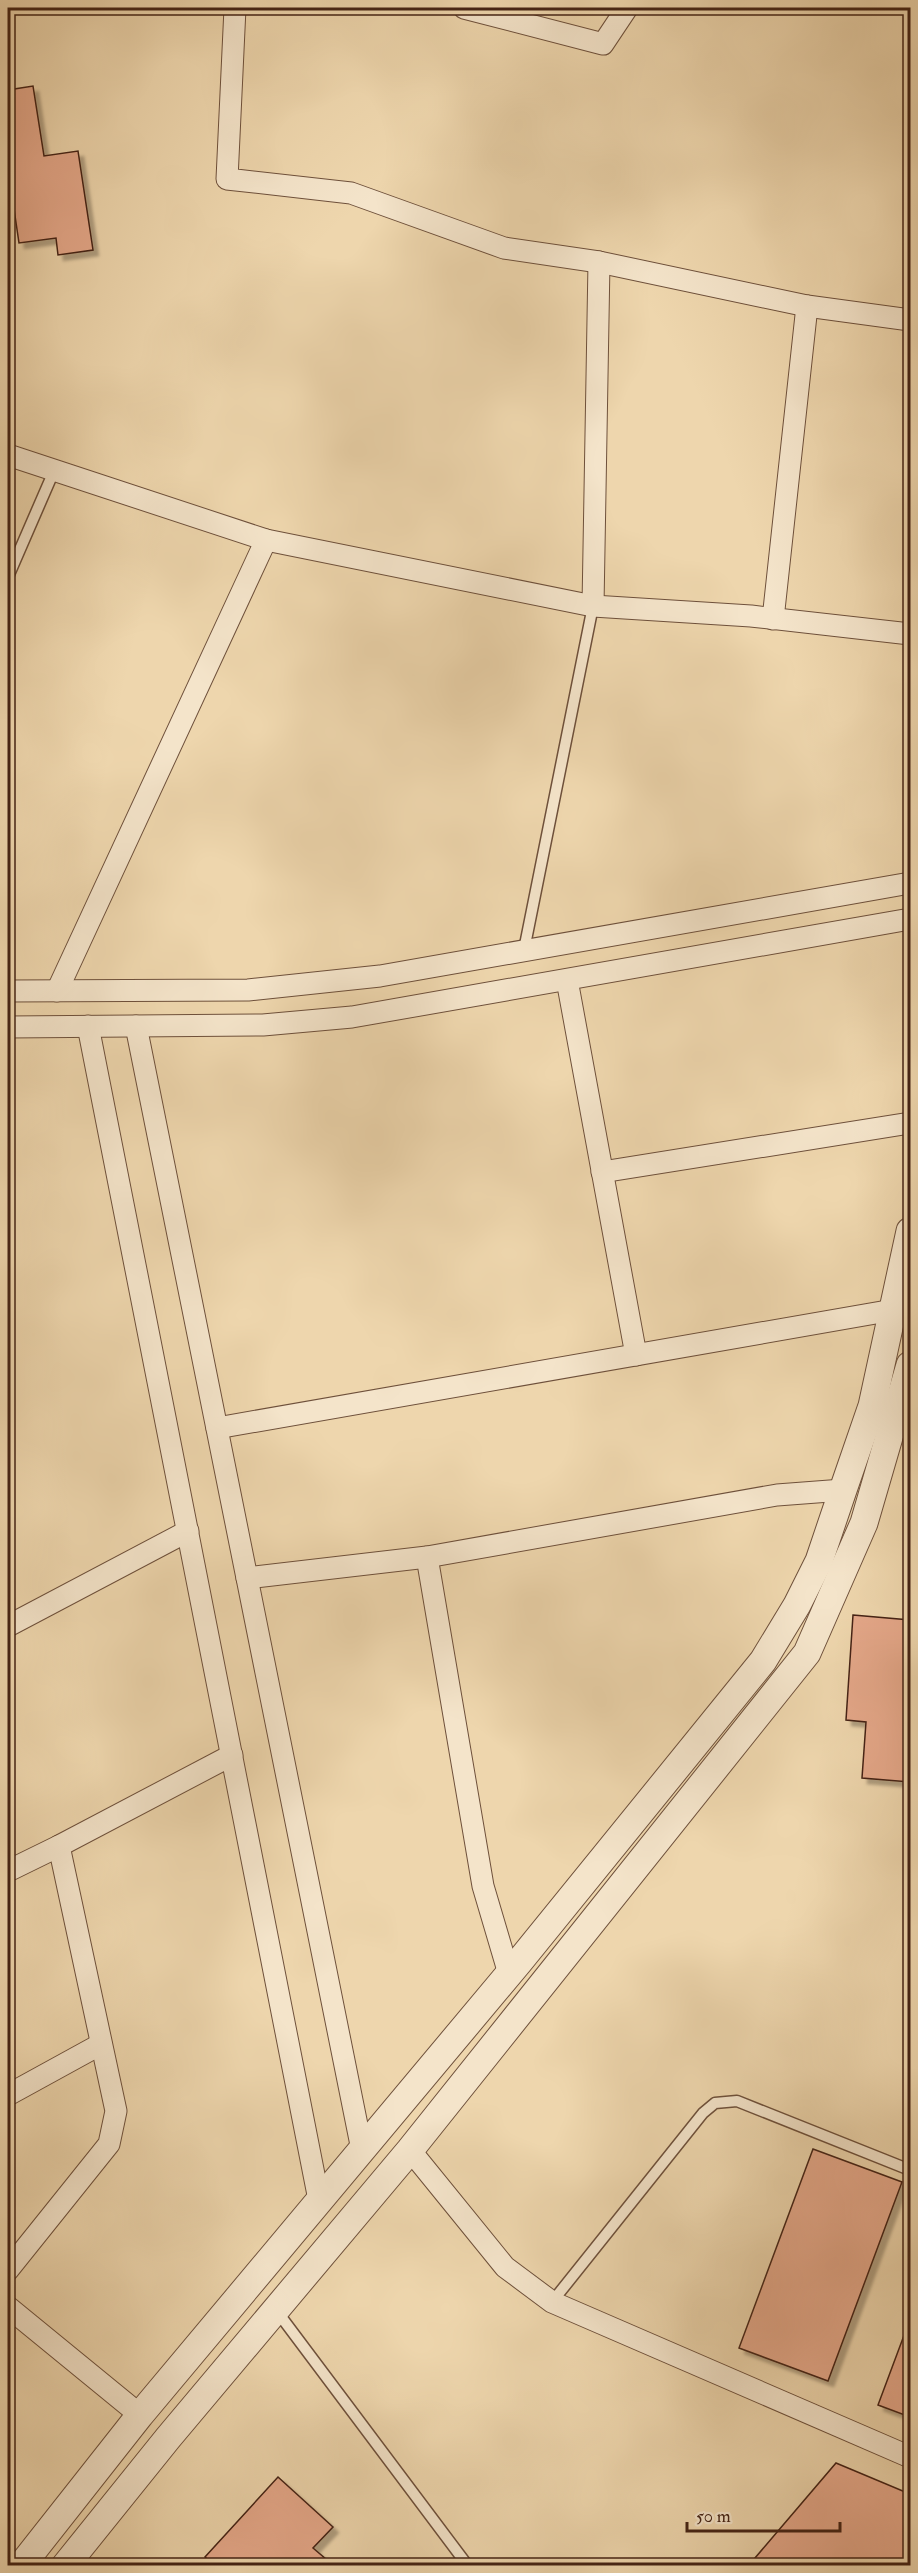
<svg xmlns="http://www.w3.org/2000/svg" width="918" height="2573" font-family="'IM FELL Double Pica',serif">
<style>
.building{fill:#e5a88a;stroke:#442315;stroke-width:1.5;filter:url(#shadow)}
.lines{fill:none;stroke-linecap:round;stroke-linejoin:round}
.service-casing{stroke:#6e503b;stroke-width:13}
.minor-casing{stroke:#6e503b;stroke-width:23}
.tertiary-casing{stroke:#6e503b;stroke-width:29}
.service{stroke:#f4e4ca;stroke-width:10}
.minor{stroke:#f4e4ca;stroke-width:21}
.tertiary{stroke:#f4e4ca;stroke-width:27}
</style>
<defs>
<filter id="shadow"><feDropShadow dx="5.5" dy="5.5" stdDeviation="1.5" flood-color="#0004"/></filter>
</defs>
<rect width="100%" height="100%" fill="#eed6ad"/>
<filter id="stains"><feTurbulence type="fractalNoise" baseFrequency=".00333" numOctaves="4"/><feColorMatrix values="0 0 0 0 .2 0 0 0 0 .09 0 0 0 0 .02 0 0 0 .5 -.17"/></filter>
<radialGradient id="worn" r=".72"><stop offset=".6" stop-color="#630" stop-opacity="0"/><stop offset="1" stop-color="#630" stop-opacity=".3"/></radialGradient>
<g class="building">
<path d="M33,86L44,156L78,151L93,250L58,255L56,238L19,243L8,168V90Z"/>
<path d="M853,1615L910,1620V1782L862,1778L866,1722L846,1720Z"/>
<path d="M813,2149L902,2182L828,2381L739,2348Z"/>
<path d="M909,2322H910V2417L878,2405Z"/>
<path d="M836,2463L910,2494V2565H749Z"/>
<path d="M278,2477L333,2527L313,2548L333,2565H214L205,2557Z"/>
</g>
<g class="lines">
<g class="service-casing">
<g id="service">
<path d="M8,577L54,471"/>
<path d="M524,950L593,606"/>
<path d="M552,2302L703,2113L715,2103L737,2101L910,2170"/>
<path d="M276,2310L468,2566"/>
</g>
</g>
<g class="minor-casing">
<g id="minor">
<path d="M235,8L227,179L351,193L504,248L599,262L807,306L910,320"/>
<path d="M464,8L603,44L627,8"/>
<path d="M8,455L266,540L593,606L751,616L910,634"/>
<path d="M593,606L599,262"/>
<path d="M773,619L807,306"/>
<path d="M567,980L636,1355"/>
<path d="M8,991L248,990L380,976L910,883"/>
<path d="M57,991L266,540"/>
<path d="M88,1026L319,2200"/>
<path d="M136,1026L362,2150"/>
<path d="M8,1027L263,1025L352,1017L910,919"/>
<path d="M602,1172L910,1123"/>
<path d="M217,1428L893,1310"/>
<path d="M427,1557L483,1886L509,1974"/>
<path d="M247,1578L427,1557L777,1495L843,1490"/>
<path d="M8,1626L188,1531"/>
<path d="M8,1871L59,1846L232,1755"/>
<path d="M8,2095L101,2044"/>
<path d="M410,2150L505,2267L552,2302L910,2457"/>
<path d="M8,2270L109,2144L116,2111L59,1846"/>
<path d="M8,2307L140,2415"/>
</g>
</g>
<g class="tertiary-casing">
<g id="tertiary">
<path d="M21,2566L140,2415L519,1962L763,1661L797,1605L819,1561L843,1490L872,1406L910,1231"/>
<path d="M65,2566L168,2438L410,2150L807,1653L864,1523L910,1365"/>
</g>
</g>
<use href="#service" class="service"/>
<use href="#minor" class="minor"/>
<use href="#tertiary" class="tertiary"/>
</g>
<rect width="918" height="2573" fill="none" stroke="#eed6ad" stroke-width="30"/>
<rect x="9" y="9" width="900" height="2555" fill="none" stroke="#442315" stroke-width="3"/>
<rect x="15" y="15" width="888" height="2543" fill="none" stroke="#442315" stroke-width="1.5"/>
<path d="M687 2522v9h153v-9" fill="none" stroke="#442315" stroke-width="3"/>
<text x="696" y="2522" font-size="18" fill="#442315" stroke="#f4e4ca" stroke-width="4.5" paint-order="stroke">50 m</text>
<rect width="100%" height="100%" filter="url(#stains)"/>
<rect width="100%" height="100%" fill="url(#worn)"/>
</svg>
